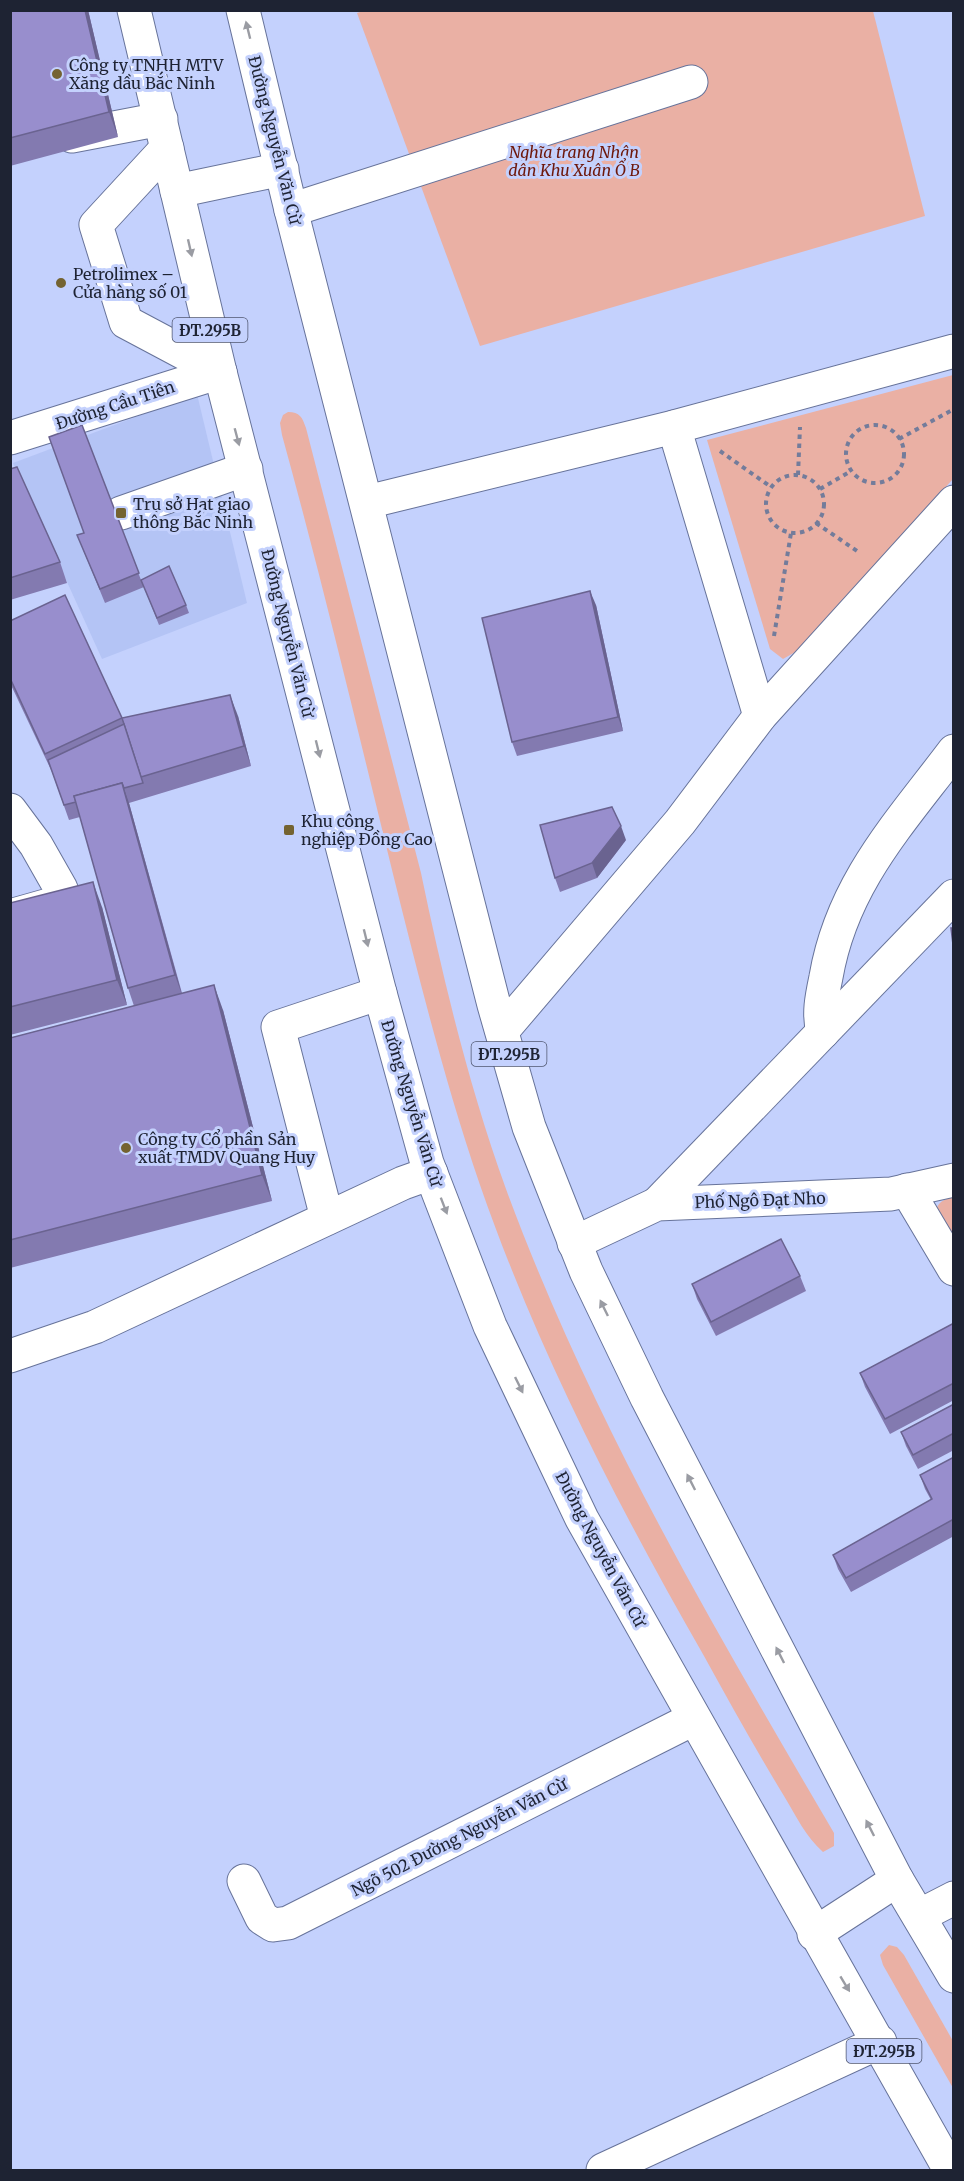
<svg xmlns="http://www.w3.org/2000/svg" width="964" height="2181" font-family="Merriweather,serif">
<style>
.built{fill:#b4c4f5}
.green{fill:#eab0a4}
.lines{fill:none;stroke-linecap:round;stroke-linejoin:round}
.minor-casing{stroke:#67739a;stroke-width:35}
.major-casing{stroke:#67739a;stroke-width:35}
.path{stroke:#737c9b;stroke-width:4;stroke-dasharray:4.5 4.5;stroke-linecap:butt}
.minor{stroke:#fff;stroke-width:33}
.major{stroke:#fff;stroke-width:33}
.wall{fill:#837ab0}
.shaded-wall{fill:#6a6390}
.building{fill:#988ecd;stroke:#6a6390;stroke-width:1.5}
.oneway{fill:#9a9ca3}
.poi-dot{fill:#746331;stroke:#c4d1fd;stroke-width:2}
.labels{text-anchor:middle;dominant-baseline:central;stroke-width:6;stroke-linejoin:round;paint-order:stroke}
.shield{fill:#c4d1fd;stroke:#505770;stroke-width:1.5}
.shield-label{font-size:15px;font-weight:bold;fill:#1e2333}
.poi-label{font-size:16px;fill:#1e2333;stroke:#c4d1fd;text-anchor:start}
.street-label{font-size:16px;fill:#1e2333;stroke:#c4d1fd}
.park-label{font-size:16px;font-style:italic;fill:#6e180b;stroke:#c4d1fd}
</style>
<rect width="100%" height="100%" fill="#c4d1fd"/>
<path class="built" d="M197,394L247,603L102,659L13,463Z"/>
<g class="green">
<path d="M366,10L873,11L925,216L480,346L357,13Z"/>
<path d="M953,375V479L797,651L783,659L770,649L707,440Z"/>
<path d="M288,412C300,412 302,417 306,428L421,873C443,979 469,1087 506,1189C590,1417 712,1625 834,1833V1846L823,1852C806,1837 796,1816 784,1796C756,1750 730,1703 704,1656C618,1506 537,1349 480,1185C445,1083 419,978 393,874C357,727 322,580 282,435L280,423L283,415Z"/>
<path d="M953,1197V1247C943,1230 921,1204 953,1197Z"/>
<path d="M889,1945L897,1947L904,1955L953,2041V2088L883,1965L880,1955Z"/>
</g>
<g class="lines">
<g class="minor-casing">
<g id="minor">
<path d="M72,136L161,119"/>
<path d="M291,210L691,82"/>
<path d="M674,427L760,716"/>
<path d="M10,438L220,372"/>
<path d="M367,502L674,427L954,351"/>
<path d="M121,513L246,469"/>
<path d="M10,810L36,845L61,889L56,903L10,916"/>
<path d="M502,1031L680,822L760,716L954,502"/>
<path d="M823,1032C818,1014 822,996 826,977C842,884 899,824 954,751"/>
<path d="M907,1190L954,1269"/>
<path d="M657,1204L954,896"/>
<path d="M327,1218L278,1027L380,993"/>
<path d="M574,1243L657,1204L891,1194L954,1180"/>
<path d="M10,1356L95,1327L403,1183L431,1173"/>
<path d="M244,1881L262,1918L273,1925L288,1923L693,1719"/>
<path d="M919,1916L954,1898"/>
<path d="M603,2170L880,2042"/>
</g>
</g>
<g class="major-casing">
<g id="major">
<path d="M134,10L220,372L380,993L427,1163L490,1326L582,1519L950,2170"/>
<path d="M243,10L291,210L494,1005L529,1127L586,1271L647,1398L897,1880L954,1976"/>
<path d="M167,148L96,225L126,322L220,372"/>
<path d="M177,191L282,169"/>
<path d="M814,1934L897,1880"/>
</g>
</g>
<g class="path">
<circle cx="875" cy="454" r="29"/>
<path d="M899,439L954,409"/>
<path d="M720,451L771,487"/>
<circle cx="795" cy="504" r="29"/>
<path d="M798,475L800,427"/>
<path d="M820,489L851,471"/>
<path d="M816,523L860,553"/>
<path d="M774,636L791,533"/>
</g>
<use href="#minor" class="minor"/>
<use href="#major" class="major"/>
</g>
<g class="wall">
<path d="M10,10H88L118,137L10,166Z"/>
<path d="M82,425L141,580L186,605L189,613L159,625L144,587L105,603L77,535L84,533Z"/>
<path d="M10,469L60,562L67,583L10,600Z"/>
<path d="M596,605L623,731L517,756L512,742Z"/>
<path d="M10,621L122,718L238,716L251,766L129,803L182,993L223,1010L272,1201L10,1268V1038L134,1006L128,988L80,817L69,820L52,772L10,683Z"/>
<path d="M626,840L597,878L560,892L555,878Z"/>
<path d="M10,903L102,907L127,1005L10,1035Z"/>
<path d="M800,1276L806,1291L716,1336L697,1299L692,1284Z"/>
<path d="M954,1323V1400L890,1434L865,1387L860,1373Z"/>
<path d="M954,1404V1450L918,1469L906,1446L901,1432Z"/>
<path d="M954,1457V1536L851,1592L838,1569L833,1555L931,1500L925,1489L920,1475Z"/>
</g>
<g class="shaded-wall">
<path d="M85,10H88L118,137L109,112Z"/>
<path d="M590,591L596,605L623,731L618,717Z"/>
<path d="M230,695L238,716L251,766L244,746Z"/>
<path d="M122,783L129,803L182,995L175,975Z"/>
<path d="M621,826L626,840L597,878L592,863Z"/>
<path d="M93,882L102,907L127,1005L117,980Z"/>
<path d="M214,985L223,1010L272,1201L262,1175Z"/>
</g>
<g class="building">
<path d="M10,10H85L109,112L10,138Z"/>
<path d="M82,425L139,573L100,589L77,535L84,533L49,437Z"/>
<path d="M17,467L60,562L10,578V469Z"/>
<path d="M169,566L186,605L157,618L141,580Z"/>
<path d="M590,591L618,717L512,742L482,618Z"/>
<path d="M65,595L122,718L45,754L10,678V621Z"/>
<path d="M230,695L244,746L141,777L122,718Z"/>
<path d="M124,724L143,783L124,788L122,783L74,796L76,802L64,805L48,760Z"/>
<path d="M122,783L175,975L128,988L74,796Z"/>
<path d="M612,807L621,826L592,863L555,878L540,825Z"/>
<path d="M93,882L117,980L10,1007V903Z"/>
<path d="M951,928H954V953Z"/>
<path d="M214,985L262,1175L10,1240V1038Z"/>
<path d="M781,1239L800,1276L711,1322L692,1284Z"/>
<path d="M954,1323V1383L885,1419L860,1373Z"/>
<path d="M954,1404V1433L913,1455L901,1432Z"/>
<path d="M954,1457V1519L846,1578L833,1555L932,1499L920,1475Z"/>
</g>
<defs><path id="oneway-solid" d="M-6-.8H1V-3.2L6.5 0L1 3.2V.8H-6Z" transform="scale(1.5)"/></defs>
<g class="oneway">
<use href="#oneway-solid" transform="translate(248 30) rotate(-104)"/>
<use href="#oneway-solid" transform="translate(190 248) rotate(77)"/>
<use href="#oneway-solid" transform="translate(237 437) rotate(75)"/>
<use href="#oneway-solid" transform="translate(318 749) rotate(76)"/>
<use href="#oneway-solid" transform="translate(366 938) rotate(76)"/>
<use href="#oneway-solid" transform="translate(444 1206) rotate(69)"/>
<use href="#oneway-solid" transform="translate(604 1308) rotate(-116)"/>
<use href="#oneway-solid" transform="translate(519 1385) rotate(64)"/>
<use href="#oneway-solid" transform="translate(691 1482) rotate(-117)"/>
<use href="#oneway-solid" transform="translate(780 1655) rotate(-117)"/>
<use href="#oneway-solid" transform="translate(870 1828) rotate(-117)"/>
<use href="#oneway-solid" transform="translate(845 1984) rotate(59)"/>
</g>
<g class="poi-dot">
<circle cx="57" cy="74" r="6"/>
<circle cx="61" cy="283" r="6"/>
<rect x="115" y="507" width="12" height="12" rx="3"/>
<rect x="283" y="824" width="12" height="12" rx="3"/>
<circle cx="126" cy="1148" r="6"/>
</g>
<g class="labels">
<g class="shield">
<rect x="172.5" y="318" width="75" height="24" rx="4.5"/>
<rect x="471.5" y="1042" width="75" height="24" rx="4.5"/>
<rect x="846.5" y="2039" width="75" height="24" rx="4.5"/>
</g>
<g class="shield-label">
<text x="210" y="330">ĐT.295B</text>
<text x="509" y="1054">ĐT.295B</text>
<text x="884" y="2051">ĐT.295B</text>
</g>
<g class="poi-label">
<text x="69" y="65">Công ty TNHH MTV<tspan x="69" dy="18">Xăng dầu Bắc Ninh</tspan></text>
<text x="73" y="274">Petrolimex –<tspan x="73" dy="18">Cửa hàng số 01</tspan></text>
<text x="133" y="504">Trụ sở Hạt giao<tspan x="133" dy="18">thông Bắc Ninh</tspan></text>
<text x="301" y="821">Khu công<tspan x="301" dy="18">nghiệp Đồng Cao</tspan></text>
<text x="138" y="1139">Công ty Cổ phần Sản<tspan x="138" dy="18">xuất TMDV Quang Huy</tspan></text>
</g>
<g class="street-label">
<text transform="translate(275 140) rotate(76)">Đường Nguyễn Văn Cừ</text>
<text transform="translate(115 405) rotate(-18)">Đường Cầu Tiên</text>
<text transform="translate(288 633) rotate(76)">Đường Nguyễn Văn Cừ</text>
<text transform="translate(412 1103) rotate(73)">Đường Nguyễn Văn Cừ</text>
<text transform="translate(760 1200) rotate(-2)">Phố Ngô Đạt Nho</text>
<text transform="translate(601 1549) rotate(62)">Đường Nguyễn Văn Cừ</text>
<text transform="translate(459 1837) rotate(-27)">Ngõ 502 Đường Nguyễn Văn Cừ</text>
</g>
<g class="park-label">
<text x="574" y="152">Nghĩa trang Nhân<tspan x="574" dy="18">dân Khu Xuân Ổ B</tspan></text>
</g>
</g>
<rect width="964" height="2181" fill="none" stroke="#1e2333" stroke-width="24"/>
</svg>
